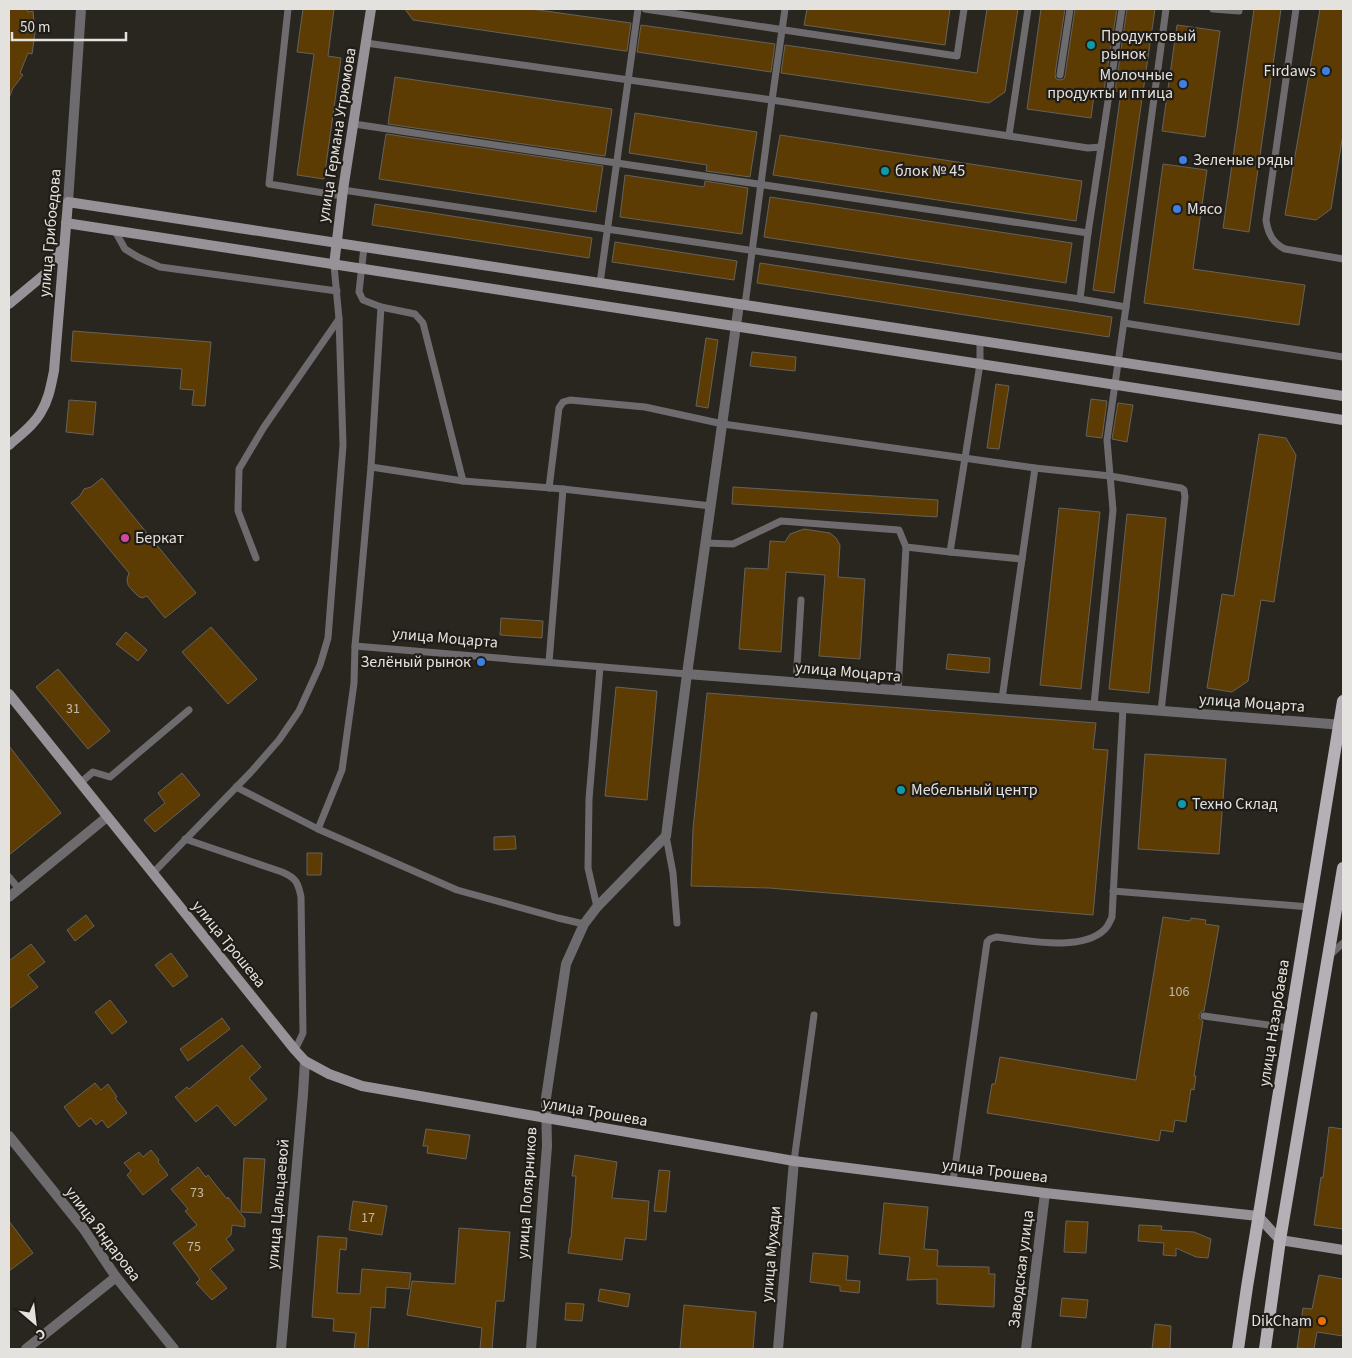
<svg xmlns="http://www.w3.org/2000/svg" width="1352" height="1358" font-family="'Source Sans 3',sans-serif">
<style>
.building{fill:#5d3c03;stroke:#66615b}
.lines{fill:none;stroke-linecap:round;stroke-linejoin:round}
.lane{stroke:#6e6b6e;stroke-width:7}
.street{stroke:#6e6b6e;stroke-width:10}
.secondary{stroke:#969297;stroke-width:10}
.primary{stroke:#b5b0b6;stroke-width:12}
.culture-dot{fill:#0f9aa8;stroke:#201c17;stroke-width:2}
.shop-dot{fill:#3f7fe0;stroke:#201c17;stroke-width:2}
.hotel-dot{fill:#d1479c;stroke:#201c17;stroke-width:2}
.food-dot{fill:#e8710a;stroke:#201c17;stroke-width:2}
.labels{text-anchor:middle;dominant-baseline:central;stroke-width:4.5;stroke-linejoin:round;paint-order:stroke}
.number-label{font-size:14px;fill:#c2b8a7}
.poi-label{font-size:16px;fill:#e4e2de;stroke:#201c17;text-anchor:start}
.street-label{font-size:16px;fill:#e4e2de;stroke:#201c17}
</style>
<rect width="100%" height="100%" fill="#292620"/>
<g class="building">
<path d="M9,9H27L28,12L33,11L35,33L32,54L28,53L20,73L23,75L13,88L9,98Z"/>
<path d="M303,9H334L328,56L341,58L324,179L297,175L314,54L297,52Z"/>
<path d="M405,9H531L631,23L627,51H625L413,20Z"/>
<path d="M807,9H950L945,45L804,25Z"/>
<path d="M987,9H1018L1005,92L989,103L781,73L785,45L977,73Z"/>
<path d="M1041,9H1065L1055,74L1056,79L1060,80L1064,79L1065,76L1075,9H1117L1104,90L1095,88L1091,118L1027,109Z"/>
<path d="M1127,9H1155L1114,293L1093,290L1121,92L1115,91Z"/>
<path d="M1254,9H1281L1249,232L1223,228Z"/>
<path d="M1320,9H1343V134L1331,209L1316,220L1285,215Z"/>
<path d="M641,25L775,44L771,72L637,52Z"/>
<path d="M1177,25L1220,31L1205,137L1162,131Z"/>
<path d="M395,77L612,109L605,156L388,124Z"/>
<path d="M635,113L757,132L750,177L706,171L707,165L629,153Z"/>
<path d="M386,134L603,166L596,212L379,179Z"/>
<path d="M780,135L1082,181L1076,221L773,175Z"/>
<path d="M1163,164L1207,170L1193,269L1305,285L1299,325L1144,303Z"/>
<path d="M625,175L704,187L705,181L748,188L742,234L620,217Z"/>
<path d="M770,197L1072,243L1066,283L764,237Z"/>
<path d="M375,204L592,238L589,258L372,225Z"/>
<path d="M615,242L737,261L734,280L612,262Z"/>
<path d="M760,263L1112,317L1109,337L757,283Z"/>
<path d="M73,331L211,342L205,406L192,405L194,390L180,389L182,369L71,361Z"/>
<path d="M706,338L718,340L708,408L696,406Z"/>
<path d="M752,352L796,357L795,371L750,366Z"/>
<path d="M996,384L1009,386L999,449L987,448Z"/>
<path d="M1091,399L1107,401L1102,438L1086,436Z"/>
<path d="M69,400L96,402L93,435L66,432Z"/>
<path d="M1118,403L1133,405L1127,442L1112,439Z"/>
<path d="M1259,434L1286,438L1296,455L1274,602L1261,600L1248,681L1232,692L1207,688L1222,594L1234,596Z"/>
<path d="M102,478L196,593L165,618L147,596L142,598L138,596L132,590L128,585L127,579L129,573L71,503L80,496L84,489L91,487Z"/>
<path d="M733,487L938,500L937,517L732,504Z"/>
<path d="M1059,508L1100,512L1081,689L1040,685Z"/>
<path d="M1127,514L1166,518L1149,693L1109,689Z"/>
<path d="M804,529L830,533L836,538L840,545L838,577L865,579L860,659L819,656L825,575L786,572L781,652L739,649L745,568L768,569L770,541L785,542L790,534Z"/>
<path d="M501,618L543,621L542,638L500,635Z"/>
<path d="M211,627L257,679L228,704L182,652Z"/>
<path d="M126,632L147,650L138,661L116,644Z"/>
<path d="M948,654L990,658L989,673L946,669Z"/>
<path d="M58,669L110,731L88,749L36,687Z"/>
<path d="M616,687L657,691L647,800L605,796Z"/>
<path d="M707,693L1096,723L1093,749L1108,750L1093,915L769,888L691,886L693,829Z"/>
<path d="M9,746L61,813L9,855Z"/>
<path d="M1145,754L1226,759L1219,854L1138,849Z"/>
<path d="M182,773L200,795L155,832L144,820L165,803L158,793Z"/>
<path d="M515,836L516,849L494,850V837Z"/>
<path d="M307,853H322L321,875H307Z"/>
<path d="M86,915L94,926L75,941L67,930Z"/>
<path d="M1163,917L1190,921L1191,918L1206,920L1205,924L1219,926L1204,1011H1202L1199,1015V1018L1203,1021L1194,1076H1196L1194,1090L1191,1089L1186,1122L1175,1120L1173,1132L1161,1130L1159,1141L987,1113L992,1084H995L1000,1057L1136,1080Z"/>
<path d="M31,944L45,962L28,975L38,987L9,1009V961Z"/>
<path d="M171,953L188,976L173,987L155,965Z"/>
<path d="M110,1000L127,1022L112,1034L95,1012Z"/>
<path d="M222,1018L230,1029L188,1061L180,1049Z"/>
<path d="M242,1045L261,1067L249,1078L267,1099L235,1126L217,1105L196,1122L175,1097L187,1087L189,1089Z"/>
<path d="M95,1083L101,1090L108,1084L117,1097L115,1098L127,1113L108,1128L102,1120L96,1125L91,1118L79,1127L64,1107Z"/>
<path d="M1329,1127L1343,1129V1229L1314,1225L1321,1177L1323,1178Z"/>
<path d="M426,1129L470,1135L466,1159L427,1153L428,1146H423Z"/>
<path d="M151,1150L159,1160L158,1162L168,1175L143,1195L127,1175L131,1171L124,1163L139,1152L143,1157Z"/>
<path d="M575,1155L617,1162L612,1198L649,1201L646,1240L625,1238L622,1260L568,1253L570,1238H571L576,1176H572Z"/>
<path d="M244,1158L265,1159L261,1213L241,1212Z"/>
<path d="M198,1167L206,1177L208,1175L227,1199L228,1197L245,1219V1227L232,1225L231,1235L226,1239L234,1250L210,1269L227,1288L212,1300L196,1283L200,1279L173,1243L197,1225L185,1211L188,1209L171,1189Z"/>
<path d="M659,1170L670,1171L666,1212L654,1211Z"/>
<path d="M353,1201L387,1206L382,1235L349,1230Z"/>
<path d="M884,1203L928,1207L924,1249L938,1250L937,1266L989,1267V1274H995L994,1307L937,1304V1279L907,1280L910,1257L879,1254Z"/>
<path d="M9,1221L33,1253L9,1271Z"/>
<path d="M1066,1221L1088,1222L1086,1253L1064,1252Z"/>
<path d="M1139,1225L1162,1226L1161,1230L1194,1232L1211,1239L1208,1258L1196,1257L1176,1248V1256L1163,1255L1164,1243L1138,1241Z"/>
<path d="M459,1228L510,1232L504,1301H496L492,1349H480L482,1328L407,1315L412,1281L455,1284Z"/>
<path d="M318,1236L347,1238L346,1250L340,1249L337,1293L360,1294L362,1269L411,1273L409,1289L386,1287L385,1308L371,1307L368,1349H354L356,1333L333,1331L334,1319L312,1317Z"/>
<path d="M813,1253L848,1256L846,1280L860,1281L859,1293L840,1291V1286L810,1282Z"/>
<path d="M1319,1275L1343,1279V1336L1317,1332L1314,1349L1297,1348L1303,1308L1312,1309Z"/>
<path d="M600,1289L630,1294L628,1307L598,1301Z"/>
<path d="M1062,1298L1088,1300L1086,1318L1060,1316Z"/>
<path d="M566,1303L584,1304L582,1321L565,1320Z"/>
<path d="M684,1305L756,1312L753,1349H680Z"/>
<path d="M1155,1324L1171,1326L1170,1349H1152Z"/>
</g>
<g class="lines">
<g class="lane">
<path d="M288,9L269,184L342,196"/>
<path d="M645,9L957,56L964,9"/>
<path d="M1213,9L1239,11V9"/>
<path d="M1296,9L1266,220C1268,234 1273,243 1285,249L1343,259"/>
<path d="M366,43L772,100L1088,148L1101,147"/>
<path d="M1060,75L1070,9"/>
<path d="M354,124L1088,233"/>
<path d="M1009,135L1028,9"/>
<path d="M343,190L1080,299"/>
<path d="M115,231L125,249L138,257L160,267L337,291"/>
<path d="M600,283L638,9"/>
<path d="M745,305L772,100L785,9"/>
<path d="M381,307L415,314L423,323L463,481"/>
<path d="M1126,307L1166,9"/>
<path d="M1124,323L1343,357"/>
<path d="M371,467L463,481L563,489L711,506"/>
<path d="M549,488L559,408L563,402L570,400L645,407L723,424L1035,468L1110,476L1181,488L1184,490L1185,497L1161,711"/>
<path d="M705,543L733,544L781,521L899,530L906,547L950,552L980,364V341"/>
<path d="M950,552L1022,559"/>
<path d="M256,558L238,511L239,469L264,427L339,319L334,265"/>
<path d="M355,646L687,674"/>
<path d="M549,662L563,489"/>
<path d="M796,683L801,600"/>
<path d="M898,691L906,547"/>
<path d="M1002,699L1035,468"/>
<path d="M1094,705L1113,510L1107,440L1126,307L1080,299L1088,233L1122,9"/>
<path d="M80,783L93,772L110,777L189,710"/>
<path d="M236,787L318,829L457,890L558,918L584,924"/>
<path d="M318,829L342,770L354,683L355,646L371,467L381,307L363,300L359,292L364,247"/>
<path d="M666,836L673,873L677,923"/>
<path d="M185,839L282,872C296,878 298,882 301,897L303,1033L295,1050"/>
<path d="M153,873L251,772L279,740L299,711L320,665L328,638L343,445L339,319"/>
<path d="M9,877L19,889"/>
<path d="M1113,891L1310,907"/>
<path d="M597,907L588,868L589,799L600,667"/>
<path d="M1329,956L1343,943"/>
<path d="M1204,1016L1290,1028"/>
<path d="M794,1161L814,1015"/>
<path d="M953,1181L987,942L990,939L996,937C1026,940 1081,952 1104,930C1108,927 1110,921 1112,917L1123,708"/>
</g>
<g class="street">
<path d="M68,202L81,9"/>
<path d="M687,674L1343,725"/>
<path d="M9,897L107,817"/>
<path d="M9,1136L83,1228L116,1277L174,1349"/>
<path d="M26,1349L116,1277"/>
<path d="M281,1349L303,1094L305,1061"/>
<path d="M531,1349L547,1146L546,1098L566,964L584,924L597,907L666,836L687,674L739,304"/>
<path d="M778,1349L794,1161"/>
<path d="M1026,1349L1045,1193"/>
</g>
<g class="secondary">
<path d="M66,223L1343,420"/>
<path d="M334,265L343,190L371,9"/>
<path d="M9,304L45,274L63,247"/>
<path d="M9,445C20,435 34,425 41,412C49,399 51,385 54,371L68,202L1343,396"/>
<path d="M9,694L295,1050L305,1061L329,1074L362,1086L794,1161L1045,1193L1258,1216L1280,1240L1343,1250"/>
</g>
<g class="primary">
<path d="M1238,1349L1247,1287L1343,701"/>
<path d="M1265,1349L1280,1240L1343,868"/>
</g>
</g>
<g class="culture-dot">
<circle cx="1091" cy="45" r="5"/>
<circle cx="885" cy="171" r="5"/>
<circle cx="901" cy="790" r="5"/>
<circle cx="1182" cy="804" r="5"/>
</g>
<g class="shop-dot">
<circle cx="1326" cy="71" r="5"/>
<circle cx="1183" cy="84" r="5"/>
<circle cx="1183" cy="160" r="5"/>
<circle cx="1177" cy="209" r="5"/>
<circle cx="481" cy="662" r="5"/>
</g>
<circle class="hotel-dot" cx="125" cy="538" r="5"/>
<circle class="food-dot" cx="1322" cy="1321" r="5"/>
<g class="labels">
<g class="number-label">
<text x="73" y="709">31</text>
<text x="1179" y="992">106</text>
<text x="197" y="1193">73</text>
<text x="368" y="1218">17</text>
<text x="194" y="1247">75</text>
</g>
<g class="poi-label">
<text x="1101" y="36">Продуктовый<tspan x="1101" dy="18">рынок</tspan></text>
<text x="1316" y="71" text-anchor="end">Firdaws</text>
<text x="1173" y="75" text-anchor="end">Молочные<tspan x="1173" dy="18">продукты и птица</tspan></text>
<text x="1193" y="160">Зеленые ряды</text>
<text x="895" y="171">блок № 45</text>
<text x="1187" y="209">Мясо</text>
<text x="135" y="538">Беркат</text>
<text x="471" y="662" text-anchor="end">Зелёный рынок</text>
<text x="911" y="790">Мебельный центр</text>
<text x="1192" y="804">Техно Склад</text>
<text x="1312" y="1321" text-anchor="end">DikCham</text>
</g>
<g class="street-label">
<text transform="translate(337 135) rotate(-81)">улица Германа Угрюмова</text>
<text transform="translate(50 233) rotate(-85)">улица Грибоедова</text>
<text transform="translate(445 638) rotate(5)">улица Моцарта</text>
<text transform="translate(848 672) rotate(5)">улица Моцарта</text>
<text transform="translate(1252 703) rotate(4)">улица Моцарта</text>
<text transform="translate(229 944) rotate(51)">улица Трошева</text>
<text transform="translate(1274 1023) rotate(-81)">улица Назарбаева</text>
<text transform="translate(595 1112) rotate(10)">улица Трошева</text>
<text transform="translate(995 1171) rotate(7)">улица Трошева</text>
<text transform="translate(527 1193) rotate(-86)">улица Полярников</text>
<text transform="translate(278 1204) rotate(-85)">улица Цальцаевой</text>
<text transform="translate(103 1234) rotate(53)">улица Яндарова</text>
<text transform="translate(771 1254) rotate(-85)">улица Мухади</text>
<text transform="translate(1021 1269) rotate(-83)">Заводская улица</text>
</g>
</g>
<rect width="1352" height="1358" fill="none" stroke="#e4e2de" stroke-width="20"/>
<g transform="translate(35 1323) rotate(152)" stroke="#201c17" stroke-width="4" paint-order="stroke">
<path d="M0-4L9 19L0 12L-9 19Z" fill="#e4e2de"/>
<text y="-8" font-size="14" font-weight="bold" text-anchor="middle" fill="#e4e2de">С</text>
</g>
<path d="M12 32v8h114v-8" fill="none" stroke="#e4e2de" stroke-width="2.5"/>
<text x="20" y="32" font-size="15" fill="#e4e2de" stroke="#201c17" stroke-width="4" paint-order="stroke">50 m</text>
</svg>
